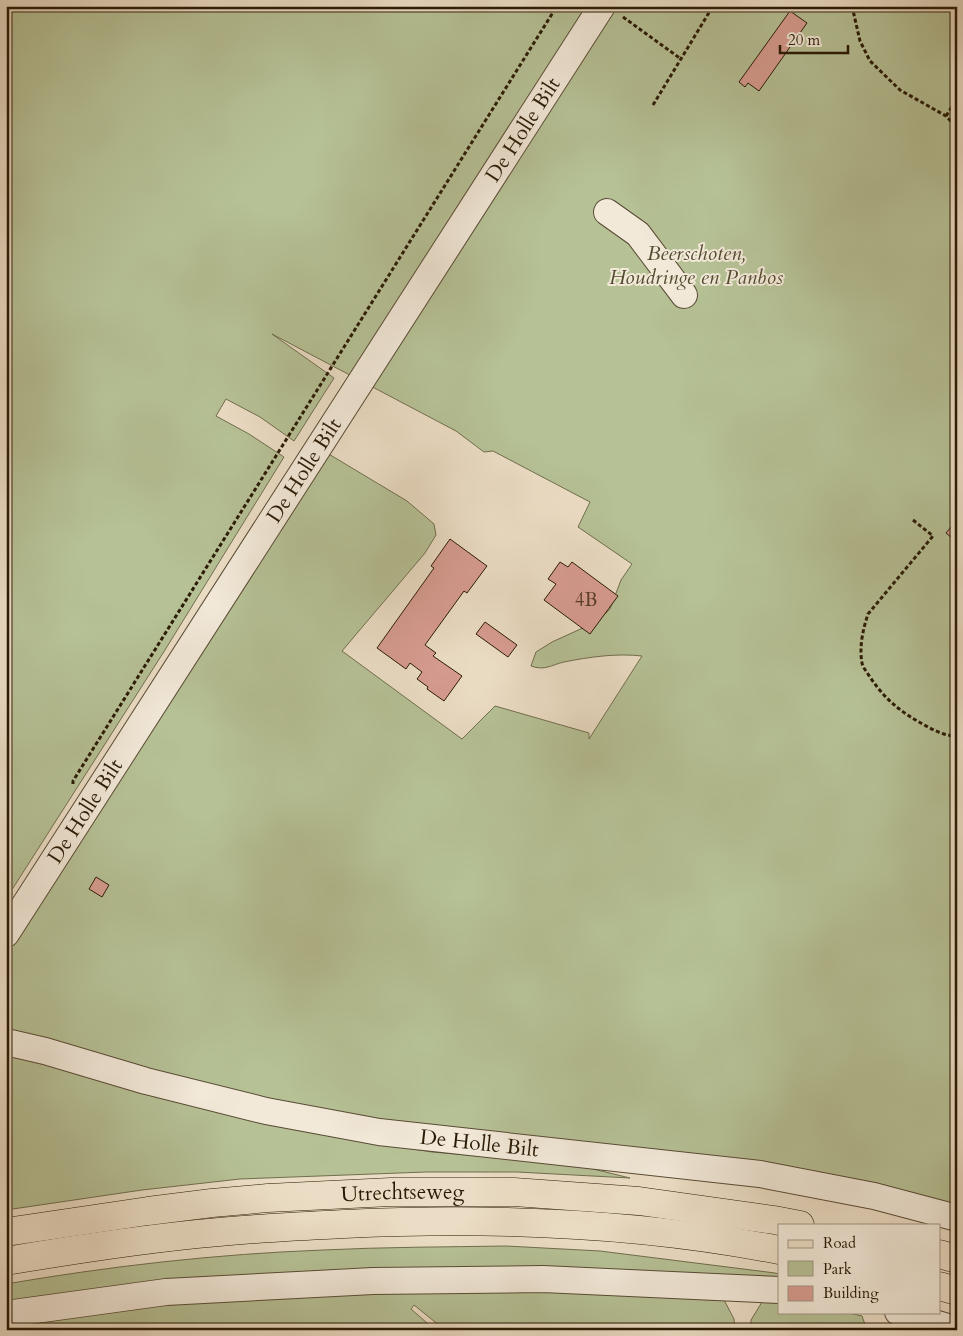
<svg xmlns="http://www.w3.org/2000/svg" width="963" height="1336" font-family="Cardo,serif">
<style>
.green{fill:#b6c196;stroke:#706e4e}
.building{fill:#d79c91;stroke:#2a1a05}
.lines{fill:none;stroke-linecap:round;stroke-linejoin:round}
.minor-casing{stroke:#5a4b35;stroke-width:28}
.major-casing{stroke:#2a1a05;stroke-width:29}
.path{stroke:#2a1a05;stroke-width:3;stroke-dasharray:4 2.5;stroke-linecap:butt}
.minor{stroke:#f2e9d9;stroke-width:26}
.major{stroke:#ebddc5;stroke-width:28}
.labels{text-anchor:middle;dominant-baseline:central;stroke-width:4;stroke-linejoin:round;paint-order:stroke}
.number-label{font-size:19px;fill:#553a28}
.street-label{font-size:21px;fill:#2a1a05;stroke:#f2e9d9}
.park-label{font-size:21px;font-style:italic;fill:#544c30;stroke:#f2e9d9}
</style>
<rect width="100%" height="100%" fill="#ebddc5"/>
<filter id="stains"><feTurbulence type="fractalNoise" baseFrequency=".004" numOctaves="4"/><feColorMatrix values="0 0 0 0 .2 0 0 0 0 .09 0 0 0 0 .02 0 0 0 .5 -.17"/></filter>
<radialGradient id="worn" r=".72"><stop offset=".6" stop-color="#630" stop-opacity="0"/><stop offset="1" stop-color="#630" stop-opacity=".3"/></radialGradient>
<g class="green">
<path d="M6,6H957V1206L341,1116L6,1035V938L317,447L407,501L434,524L436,535L425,553L342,651L462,739L495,706L589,733V739L642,656C617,653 589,657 564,662C551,665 545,671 531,666L536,652L552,642L598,621L610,609L621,580L632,564L578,527L590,502L493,451L484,452L456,431L272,334L334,378L294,441L260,417L226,399L216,416L249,434L284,457L165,650L6,899Z"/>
<path d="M6,1055L337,1137L432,1152L515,1159L581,1166L630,1178L517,1172H426L240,1179L142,1190L6,1210Z"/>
<path d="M506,1246L600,1251L775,1273L779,1274V1282L6,1303V1284C111,1266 217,1254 323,1250C384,1247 445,1247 506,1246Z"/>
<path d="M497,1290L723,1298L734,1319L735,1330H445L414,1305L411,1309L435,1330H6V1320L122,1304L296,1294Z"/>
<path d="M762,1302H779V1312H845L862,1316L867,1330H751V1320Z"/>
</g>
<g class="building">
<path d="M790,11L807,23L759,91L748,83L745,87L739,82Z"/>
<path d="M957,520V542L946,533Z"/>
<path d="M450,539L487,566L467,593L464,591L425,645L436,653L433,656L462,676L444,701L427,689L428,687L417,679L422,672L410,663L406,669L377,648L434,568L431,566Z"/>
<path d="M560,562L568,567L572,562L618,596L590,634L544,600L556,584L548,579Z"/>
<path d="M485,622L517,645L508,657L476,634Z"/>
<path d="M96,877L109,885L102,897L89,889Z"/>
</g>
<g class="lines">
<g class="minor-casing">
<g id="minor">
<path d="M607,212L638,234L684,295"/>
<path id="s1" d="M6,934L602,6"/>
<path id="s2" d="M6,1042L45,1051L146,1081L266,1111L379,1132L760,1174L874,1196L957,1218"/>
<path d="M898,1312L957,1330"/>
<path d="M6,1314L166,1292L373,1281L543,1279L779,1290"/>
</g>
</g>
<g class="major-casing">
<g id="major">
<path id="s3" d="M6,1232L148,1211L212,1203L268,1198L391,1192H514L639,1201L774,1220L800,1225"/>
<path d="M939,1254L957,1259"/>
<path d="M6,1261C77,1249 148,1238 219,1232C261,1228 302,1226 344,1224C490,1217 636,1222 779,1250"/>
<path d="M939,1286L957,1291"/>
</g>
</g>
<g class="path">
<path d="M819,6L821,7"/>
<path d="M852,6L860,41L870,61L900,90L946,116L957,128"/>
<path d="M623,17L681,59"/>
<path d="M653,105L713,6"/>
<path d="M946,116L957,99"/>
<path d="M913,520L933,536L868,614C863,629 859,647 862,663C863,668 867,672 870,677C886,701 902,713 928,727C937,732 947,736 957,736"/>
<path d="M73,784V781L557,6"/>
</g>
<use href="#minor" class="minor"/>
<use href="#major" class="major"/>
</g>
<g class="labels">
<g class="number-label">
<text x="586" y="600">4B</text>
</g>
<g class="street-label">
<text stroke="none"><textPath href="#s1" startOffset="956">De Holle Bilt</textPath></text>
<text stroke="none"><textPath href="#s1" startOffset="551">De Holle Bilt</textPath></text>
<text stroke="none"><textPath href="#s1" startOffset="146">De Holle Bilt</textPath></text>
<text stroke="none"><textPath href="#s2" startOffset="485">De Holle Bilt</textPath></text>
<text stroke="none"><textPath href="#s3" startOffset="399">Utrechtseweg</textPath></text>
</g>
<g class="park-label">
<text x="696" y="253">Beerschoten,<tspan x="696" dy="24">Houdringe en Panbos</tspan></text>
</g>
</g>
<rect width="963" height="1336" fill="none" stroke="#ebddc5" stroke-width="25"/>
<rect x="8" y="8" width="948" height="1321" fill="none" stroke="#2a1a05" stroke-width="2.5"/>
<rect x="12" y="12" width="938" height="1311" fill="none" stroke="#2a1a05"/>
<rect x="778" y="1224" width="162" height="90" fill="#f2e9d9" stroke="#a29684"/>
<rect x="788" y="1240" width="25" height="8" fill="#ebddc5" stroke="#a29684"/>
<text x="823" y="1248" font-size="15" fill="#2a1a05">Road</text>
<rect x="788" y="1261" width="25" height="15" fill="#b6c196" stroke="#a29684"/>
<text x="823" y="1274" font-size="15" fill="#2a1a05">Park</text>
<rect x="788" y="1286" width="25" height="15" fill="#d79c91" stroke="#a29684"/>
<text x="823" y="1298" font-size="15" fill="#2a1a05">Building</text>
<path d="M780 45v8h68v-8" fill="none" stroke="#2a1a05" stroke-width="2.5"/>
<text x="788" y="45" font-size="15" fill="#2a1a05" stroke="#f2e9d9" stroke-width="4" paint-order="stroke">20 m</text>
<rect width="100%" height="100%" filter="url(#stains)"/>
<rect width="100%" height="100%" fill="url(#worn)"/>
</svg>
